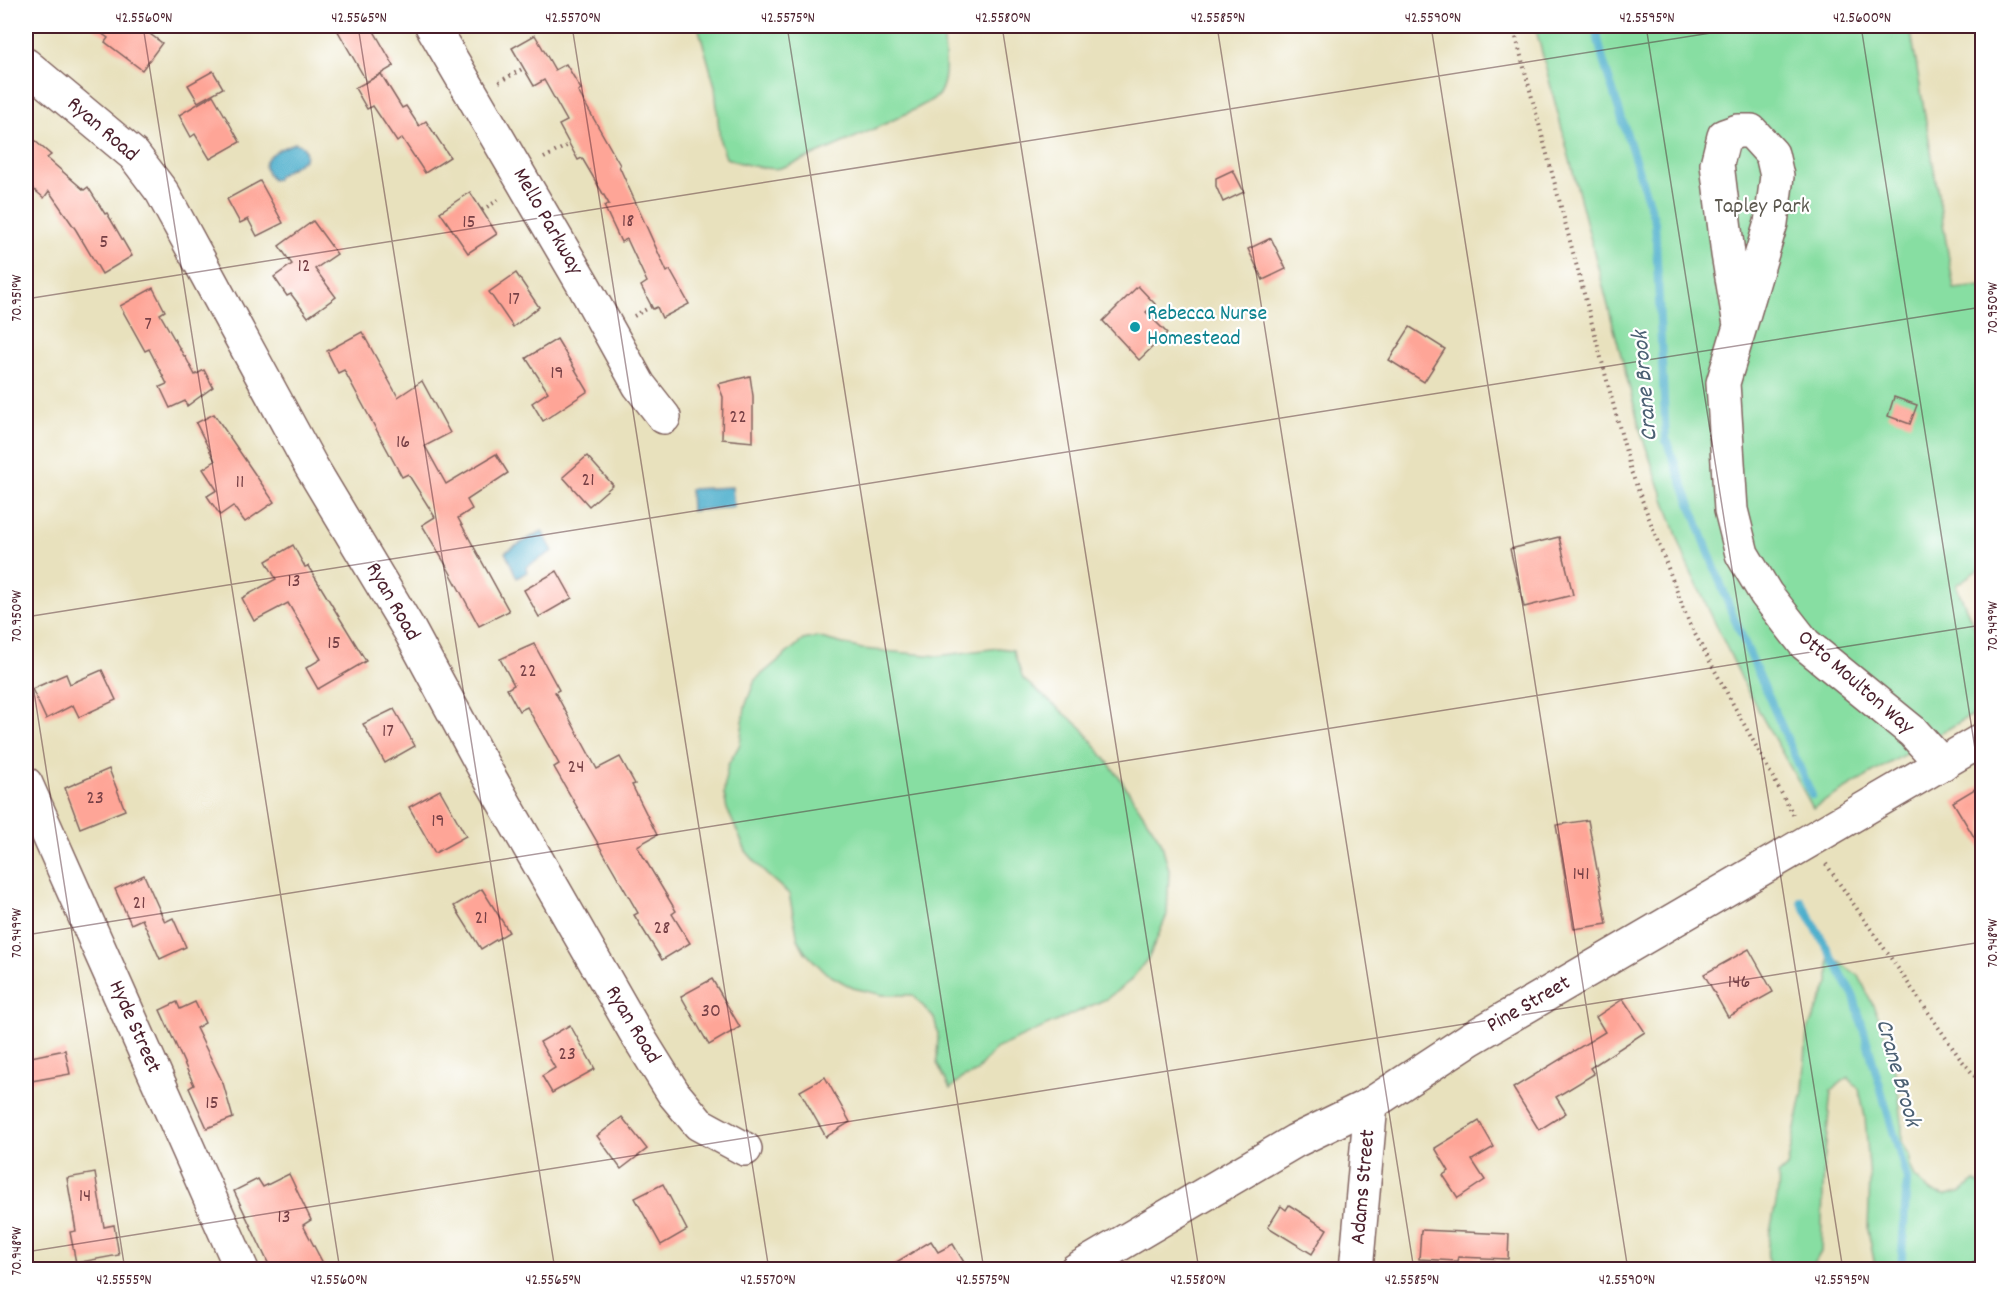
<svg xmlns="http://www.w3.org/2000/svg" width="2008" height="1295" font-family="Dekko,sans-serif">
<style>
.green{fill:#87dea2;stroke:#687e66;stroke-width:1.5}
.water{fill:#4dafcc;stroke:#4c677c;stroke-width:1.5}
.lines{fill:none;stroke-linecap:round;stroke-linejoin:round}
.stream{stroke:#4dafcc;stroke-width:8}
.building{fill:#fea597}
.minor-casing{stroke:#81635e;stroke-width:36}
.path{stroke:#81635e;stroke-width:4;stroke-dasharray:1.5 4.5;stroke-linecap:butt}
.minor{stroke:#fff;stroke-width:33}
.ticks{fill:none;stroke:#4a1f2b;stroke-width:1.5;stroke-opacity:0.45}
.culture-dot{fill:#0f9aa8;stroke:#fff;stroke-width:2}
.labels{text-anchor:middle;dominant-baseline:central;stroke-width:4.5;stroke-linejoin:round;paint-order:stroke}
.number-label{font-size:20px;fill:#774046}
.street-label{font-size:22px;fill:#4a1f2b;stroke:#fff}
.park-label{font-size:22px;fill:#5c584f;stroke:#fff}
.culture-label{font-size:22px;fill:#0d838f;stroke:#fff;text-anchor:start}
.water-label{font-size:24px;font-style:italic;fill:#4b6073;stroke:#fff}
.neatline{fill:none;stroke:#4a1f2b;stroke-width:2}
.ticks-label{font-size:15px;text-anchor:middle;fill:#4a1f2b}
</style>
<rect width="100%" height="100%" fill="#fff"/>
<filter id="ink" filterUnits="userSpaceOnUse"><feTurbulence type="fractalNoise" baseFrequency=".0167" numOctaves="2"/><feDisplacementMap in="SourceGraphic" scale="12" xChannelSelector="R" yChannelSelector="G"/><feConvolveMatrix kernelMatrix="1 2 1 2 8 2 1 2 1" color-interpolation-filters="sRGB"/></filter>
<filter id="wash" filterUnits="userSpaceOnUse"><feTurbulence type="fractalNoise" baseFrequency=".008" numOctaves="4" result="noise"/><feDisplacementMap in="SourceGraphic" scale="24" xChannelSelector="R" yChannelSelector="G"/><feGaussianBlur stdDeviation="1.35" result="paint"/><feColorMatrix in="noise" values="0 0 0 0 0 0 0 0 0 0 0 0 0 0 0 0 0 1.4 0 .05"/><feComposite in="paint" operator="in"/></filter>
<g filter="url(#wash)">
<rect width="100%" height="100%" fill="#e8e1bd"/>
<g class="green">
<path d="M698,26H944C942,47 951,74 939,94C931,106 801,162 780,168C769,171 738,163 726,158L720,141L715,86Z"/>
<path d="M1535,26H1910L1954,289L1982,286V567L1956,585L1982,645V709L1813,808L1747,690L1687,564L1642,436Z"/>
<path d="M817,637L862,649L938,656L999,648L1013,650L1023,679L1082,728L1119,777L1161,841L1169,870L1167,915L1149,957L1130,981L1106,999L995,1049L975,1073L962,1078L950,1089L937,1063L938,1033L934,1018L913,995H883L853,988L826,973L805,952L798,939L789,894L766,874L746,851L727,809L724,794L725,780L728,765L740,744L745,707L755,680L803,640Z"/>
<path d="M1829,955L1859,976L1879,1018L1892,1055L1897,1082L1902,1121V1143L1910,1155V1165L1915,1177L1930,1191L1945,1195L1960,1193L1975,1181L1982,1185V1259C1951,1265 1905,1278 1875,1266L1868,1230L1870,1180L1865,1117L1859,1089L1848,1077L1831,1091L1824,1164L1821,1252L1811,1269H1771C1759,1247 1782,1202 1778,1175L1787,1167L1803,1091L1807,1031L1829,983Z"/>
</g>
<g class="water">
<path d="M295,143C304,145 307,151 305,159L278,176L277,179L272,180C270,176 266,172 265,167C263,155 286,146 295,143Z"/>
<path d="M732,487L734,507L691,511L690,489Z"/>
<path d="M542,531L553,551L526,567L527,572L517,578L505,552Z"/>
</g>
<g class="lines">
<g class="stream">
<path d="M1595,26L1603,60L1655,222L1666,440L1733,616L1812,795"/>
<path d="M1801,901L1854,997L1907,1179L1901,1270"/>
</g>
</g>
<g id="blocks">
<g class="building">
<path d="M91,26H139L162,43L142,70L105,42L108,38Z"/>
<path d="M335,26H371L394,66L367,82Z"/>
<path d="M535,35L555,70L566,64L581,89L578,91L620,165L619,166L667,272L670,270L689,304L662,318L657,307L653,309L641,286L647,282L627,239L621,242L604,206L609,204L582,158L578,160L559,125L567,121L544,80L534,86L512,48Z"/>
<path d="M213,71L223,88L198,102L188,85Z"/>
<path d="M381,74L402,108L406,106L419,126L426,121L450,157L425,173L402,138L397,142L373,106L367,109L355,88Z"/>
<path d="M213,95L240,142L210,159L195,134L191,137L179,115Z"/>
<path d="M26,133L51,155L47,158L84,190L88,187L105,214L107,213L132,256L102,274L76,230L49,191L44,198L26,183Z"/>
<path d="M1233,170L1244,192L1223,202L1216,186V178Z"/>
<path d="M260,181L283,223L257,236L248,219L240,223L227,199Z"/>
<path d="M470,192L497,234L468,253L440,212Z"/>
<path d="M313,221L337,254L315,269L336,297L308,317L291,294L287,296L274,277L292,264L279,246Z"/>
<path d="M1271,238L1286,269L1263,280L1248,249Z"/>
<path d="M516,273L539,307L513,327L489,292Z"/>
<path d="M1138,286L1155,304L1146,312L1167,333L1139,360L1103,321Z"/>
<path d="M153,288L165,311L160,314L184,356H185L195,375L204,370L213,387L187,406L185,401L170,408L160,387L167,384L149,349L145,351L120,306Z"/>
<path d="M1410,327L1445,349L1424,382L1389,360Z"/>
<path d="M362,332L398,397L422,381L450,433L425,446L446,484L496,454L508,473L467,500L472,509L458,518L509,611L479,626L446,565L422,525L435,517L408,474L402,477L344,370L338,373L327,351Z"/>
<path d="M557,339L588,391L543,421L532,403L548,392L526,358Z"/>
<path d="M750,376L753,396V442L722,439L723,397L718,384Z"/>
<path d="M1894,397L1917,405L1910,424L1888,416Z"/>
<path d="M214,414L274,502L245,522L233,506L220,515L207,496L217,490L203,469L215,461L196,423Z"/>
<path d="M587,456L613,485L589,506L563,477Z"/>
<path d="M1559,537L1573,595L1524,607L1510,549Z"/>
<path d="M293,545L305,567L308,566L366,661L318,689L306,668L321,659L288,603L254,621L242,598L276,579L266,561Z"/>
<path d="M557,571L572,598L539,617L524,590Z"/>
<path d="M534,644L559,690L555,692L597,769L620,757L635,784L632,785L657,835L637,846L676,911L672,914L690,943L662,960L634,915L638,913L554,767L559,764L527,707L519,711L507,689L514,685L500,659Z"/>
<path d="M102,670L116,700L79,717L73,705L46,719L32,689L66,674L70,684Z"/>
<path d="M394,709L415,746L385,763L363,724Z"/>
<path d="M109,769L125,810L80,828L65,788Z"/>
<path d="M1983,784V852L1953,802Z"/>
<path d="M440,790L466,836L435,853L409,807Z"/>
<path d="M1588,820L1607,924L1574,929L1556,825Z"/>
<path d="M144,875L165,922L173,918L186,947L160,959L142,919L131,924L115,889Z"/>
<path d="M482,889L509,932L481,949L454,906Z"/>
<path d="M1749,949L1773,992L1728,1017L1704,974Z"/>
<path d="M712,979L740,1027L709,1045L681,996Z"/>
<path d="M1623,999L1645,1032L1590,1068L1594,1074L1556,1097L1566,1113L1539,1130L1513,1088L1605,1032L1596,1017Z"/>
<path d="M177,1002L180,1009L195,1002L205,1023L196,1028L223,1083L233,1118L207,1128L189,1088L194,1085L160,1010Z"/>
<path d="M570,1025L595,1069L552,1093L542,1076L555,1068L540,1042Z"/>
<path d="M65,1050L70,1074L26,1082V1058Z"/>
<path d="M825,1077L850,1122L826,1137L800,1091Z"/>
<path d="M622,1117L647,1149L621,1169L597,1136Z"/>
<path d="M1479,1121L1494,1147L1472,1160L1485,1180L1458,1198L1443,1175L1449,1171L1435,1148Z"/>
<path d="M95,1173L104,1227L114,1225L119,1255L76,1263L70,1232L76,1231L67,1178Z"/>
<path d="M289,1174L311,1220L303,1225L326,1269H271L234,1191L258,1179L263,1187Z"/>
<path d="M663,1184L687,1230L661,1245L635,1198Z"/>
<path d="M1289,1205L1327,1229L1312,1254L1268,1227L1281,1206L1286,1210Z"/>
<path d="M1421,1230L1509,1234L1508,1259L1458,1257L1457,1261L1419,1259Z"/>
<path d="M931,1241L938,1252L953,1244L968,1269H885Z"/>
</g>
</g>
</g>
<g filter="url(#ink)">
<use href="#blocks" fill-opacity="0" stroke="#81635e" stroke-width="1.5"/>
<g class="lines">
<g class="minor-casing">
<g id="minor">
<path d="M432,26L584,286L639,385L664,417"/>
<path d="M26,65L134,155L162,192L311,466L410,631L479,759L636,1033L674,1094L699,1124L745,1149"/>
<path d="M1740,325L1728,254L1717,164L1724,136L1738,131H1751L1772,154L1777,176L1771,223L1723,383L1731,510L1742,554L1766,594L1805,644L1913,732L1942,764"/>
<path d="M26,784L242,1270"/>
<path d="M1076,1270L1295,1141L1371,1104L1470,1039L1982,740"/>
<path d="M1356,1270L1371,1104"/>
</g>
</g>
<g class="path">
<path d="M1513,26L1631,471L1689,623L1795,818"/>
<path d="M499,82L524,68"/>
<path d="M544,158L570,144"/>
<path d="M482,210L500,199"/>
<path d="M634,316L652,306"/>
<path d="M1826,864L1959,1057L1982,1085"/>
</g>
<use href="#minor" class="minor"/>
</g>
</g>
<path class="ticks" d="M143,26L340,1270M358,26L555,1270M572,26L769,1270M787,26L984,1270M1002,26L1199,1270M1217,26L1414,1270M1431,26L1628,1270M1646,26L1843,1270M1861,26L1982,793M26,299L1755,26M26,617L1982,307M26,641L125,1270M26,935L1982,625M26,1252L1982,942M1920,1270L1982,1260"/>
<circle class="culture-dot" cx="1135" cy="327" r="6"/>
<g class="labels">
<g class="number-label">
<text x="628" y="222">18</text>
<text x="469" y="223">15</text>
<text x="104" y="243">5</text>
<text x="304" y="267">12</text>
<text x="514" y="300">17</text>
<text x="148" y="325">7</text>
<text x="557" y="374">19</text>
<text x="738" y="418">22</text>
<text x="403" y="443">16</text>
<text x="588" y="481">21</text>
<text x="240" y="483">11</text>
<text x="294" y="582">13</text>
<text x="334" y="644">15</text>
<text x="528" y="672">22</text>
<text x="388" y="732">17</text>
<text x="576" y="768">24</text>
<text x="95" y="799">23</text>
<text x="438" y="822">19</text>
<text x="1581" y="875">141</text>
<text x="139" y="904">21</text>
<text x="481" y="919">21</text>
<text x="662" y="929">28</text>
<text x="1739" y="983">146</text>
<text x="711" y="1012">30</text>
<text x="567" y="1055">23</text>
<text x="212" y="1104">15</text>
<text x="85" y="1197">14</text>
<text x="284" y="1218">13</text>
</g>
<g class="street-label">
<text transform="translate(102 130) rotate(41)">Ryan Road</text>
<text transform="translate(547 222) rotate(60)">Mello Parkway</text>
<text transform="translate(392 602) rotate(60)">Ryan Road</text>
<text transform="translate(1855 683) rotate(41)">Otto Moulton Way</text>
<text transform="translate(1529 1005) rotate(-30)">Pine Street</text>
<text transform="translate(632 1025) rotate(59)">Ryan Road</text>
<text transform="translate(134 1027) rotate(66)">Hyde Street</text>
<text transform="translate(1364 1187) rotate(-85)">Adams Street</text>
</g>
<g class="park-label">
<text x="1762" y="207">Tapley Park</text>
</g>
<g class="culture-label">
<text x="1147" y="314">Rebecca Nurse<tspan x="1147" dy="25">Homestead</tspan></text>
</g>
<g class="water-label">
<text transform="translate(1646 386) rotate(-95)">Crane Brook</text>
<text transform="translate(1897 1073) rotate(74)">Crane Brook</text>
</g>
</g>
<rect width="2008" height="1295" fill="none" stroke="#fff" stroke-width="66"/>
<rect x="33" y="33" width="1942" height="1229" class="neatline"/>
<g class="ticks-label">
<text x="144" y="22">42.5560°N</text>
<text x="359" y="22">42.5565°N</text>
<text x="573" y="22">42.5570°N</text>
<text x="788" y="22">42.5575°N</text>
<text x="1003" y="22">42.5580°N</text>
<text x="1218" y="22">42.5585°N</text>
<text x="1433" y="22">42.5590°N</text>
<text x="1647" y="22">42.5595°N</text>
<text x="1862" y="22">42.5600°N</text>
<text transform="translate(16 298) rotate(-90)" y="5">70.951°W</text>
<text transform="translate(1992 308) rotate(-90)" y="5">70.950°W</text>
<text transform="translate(16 616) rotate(-90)" y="5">70.950°W</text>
<text transform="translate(1992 626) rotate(-90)" y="5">70.949°W</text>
<text transform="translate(16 933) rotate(-90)" y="5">70.949°W</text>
<text transform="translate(1992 943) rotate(-90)" y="5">70.948°W</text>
<text transform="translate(16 1251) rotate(-90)" y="5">70.948°W</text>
<text x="124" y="1284">42.5555°N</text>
<text x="339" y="1284">42.5560°N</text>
<text x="553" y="1284">42.5565°N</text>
<text x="768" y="1284">42.5570°N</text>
<text x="983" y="1284">42.5575°N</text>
<text x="1198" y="1284">42.5580°N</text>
<text x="1412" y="1284">42.5585°N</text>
<text x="1627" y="1284">42.5590°N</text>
<text x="1842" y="1284">42.5595°N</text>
</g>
</svg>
